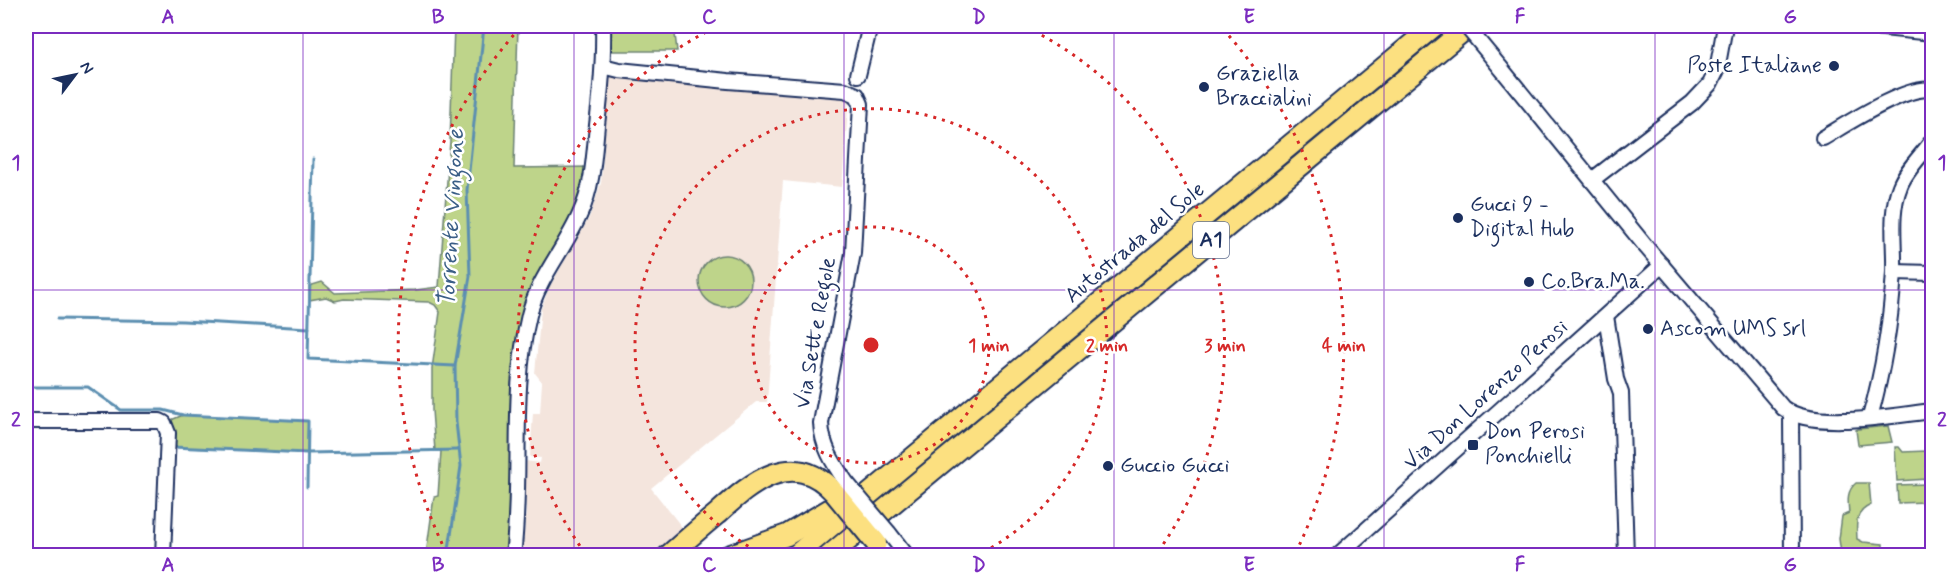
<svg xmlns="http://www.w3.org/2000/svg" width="1958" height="581" font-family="Mynerve,sans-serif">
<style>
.built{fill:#f4e5dd}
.green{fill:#bed48a;stroke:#6c8274;stroke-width:1.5}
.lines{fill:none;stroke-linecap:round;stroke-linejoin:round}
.stream{stroke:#5c8fb1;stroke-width:3}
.minor-casing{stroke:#1b2f5e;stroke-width:18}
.highway-casing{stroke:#1b2f5e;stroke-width:24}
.minor{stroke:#fff;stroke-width:14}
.highway{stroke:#fce080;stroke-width:20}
.minor-bridge-casing{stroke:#1b2f5e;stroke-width:18;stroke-linecap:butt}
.highway-bridge-casing{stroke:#1b2f5e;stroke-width:24;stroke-linecap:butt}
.minor-bridge{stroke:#fff;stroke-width:14}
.highway-bridge{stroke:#fce080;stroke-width:20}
.grid{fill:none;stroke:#7b2cbf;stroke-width:1.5;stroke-opacity:0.55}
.ring{fill:none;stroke:#d62828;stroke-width:3;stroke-dasharray:3 6}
.poi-dot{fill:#1b2f5e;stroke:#fff;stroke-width:2}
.labels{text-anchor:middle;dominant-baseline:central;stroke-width:5;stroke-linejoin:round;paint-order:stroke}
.shield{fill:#fff;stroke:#5f6d8e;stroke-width:1.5}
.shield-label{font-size:21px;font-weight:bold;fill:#1b2f5e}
.poi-label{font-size:22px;fill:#1b2f5e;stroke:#fff;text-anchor:start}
.street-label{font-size:22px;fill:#1b2f5e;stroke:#fff}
.water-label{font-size:24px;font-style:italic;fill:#3b5f87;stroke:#fff}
.centre{fill:#d62828;stroke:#fff;stroke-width:3}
.ring-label{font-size:18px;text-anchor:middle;font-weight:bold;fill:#d62828;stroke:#fff;stroke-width:5;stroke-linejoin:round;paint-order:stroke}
.neatline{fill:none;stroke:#7b2cbf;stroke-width:2}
.grid-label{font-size:20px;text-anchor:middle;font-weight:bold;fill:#7b2cbf}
</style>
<rect width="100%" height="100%" fill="#fff"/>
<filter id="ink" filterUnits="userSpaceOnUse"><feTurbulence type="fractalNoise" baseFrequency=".0167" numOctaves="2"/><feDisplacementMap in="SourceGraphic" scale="12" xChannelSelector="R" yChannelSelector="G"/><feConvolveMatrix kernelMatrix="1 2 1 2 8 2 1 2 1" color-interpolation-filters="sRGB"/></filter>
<g filter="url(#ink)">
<path class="built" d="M610,76L849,95L842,187L783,181L767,402H756L651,488L685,531L658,555L522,556L526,514L525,461L540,463L541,458L530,457L533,413H540L542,382L535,373L541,309L549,288L589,218L601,183Z"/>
<g class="green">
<path d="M454,26H518L514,168L593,167L528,324L513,555H426L434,497L438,496L441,451H435L432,410V369L440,312L435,305L429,302L344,299L335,301L326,297L309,300V286L322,282L335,293L415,290L439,287L450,141Z"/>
<path d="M603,26H674L677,51H604Z"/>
<circle cx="725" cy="281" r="26"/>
<path d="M183,415L308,421L307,453L172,447L164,423Z"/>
<path d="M1888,426L1892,442L1858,445L1856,430L1858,429Z"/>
<path d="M1895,447H1899L1903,452L1926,451L1927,479L1897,481Z"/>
<path d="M1856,483H1869L1871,505C1855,512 1856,523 1857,539L1863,542L1883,544V555L1851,556L1841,553L1839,539L1842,516L1849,513C1848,502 1846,491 1856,483Z"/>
<path d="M1927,484V502L1898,503L1897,485Z"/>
</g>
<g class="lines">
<g class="stream">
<path d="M313,159L308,359L455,366"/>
<path d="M57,319L183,321L309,328"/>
<path d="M26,387H88L121,410H163L183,415L308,421L307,487"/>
<path d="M172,447L307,453L458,450"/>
<path d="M448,556L461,466L456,422L455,366L470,276L467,190L484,26"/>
</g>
<g class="minor-casing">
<g id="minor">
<path d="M1864,26L1932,33"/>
<path d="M603,66L619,70L728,81L845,90L857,95L861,104L853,253L821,423C822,446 833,463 846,482"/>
<path d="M1500,67L1647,248L1783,408C1813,431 1895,415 1932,411"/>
<path d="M858,75L870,26"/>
<path d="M1823,138C1845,125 1908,84 1932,90"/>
<path d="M1592,180L1692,103L1710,84L1717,70L1725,26"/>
<path d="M1894,272L1932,273"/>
<path d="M1606,316L1616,379L1621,393L1626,556"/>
<path d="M1791,413L1792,556"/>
<path d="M1870,417C1883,371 1891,321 1894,272C1895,244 1889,213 1900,186C1906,170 1922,155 1932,141"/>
<path d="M26,421H160L164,423L168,433L163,556"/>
<path d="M889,533L907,556"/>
<path d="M513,556C523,476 510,394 529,315C538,278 565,249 580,214C593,186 594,156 597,125C601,92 604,59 603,26"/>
<path d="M1337,556L1662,265"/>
</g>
</g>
<g class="highway-casing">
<g id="highway">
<path d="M867,496L1434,26"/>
<path d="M881,513L1469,26"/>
<path d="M668,556C685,541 701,527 718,513C751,483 793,447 834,492"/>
<path d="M728,556L787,535L837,505"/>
<path d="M795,556L845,514"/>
<path d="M829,556L860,530"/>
</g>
</g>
<use href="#minor" class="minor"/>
<use href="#highway" class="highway"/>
<g class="minor-bridge-casing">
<g id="minor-bridge">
<path d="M1466,26L1500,67"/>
<path d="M846,482L889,533"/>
</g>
</g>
<g class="highway-bridge-casing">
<path id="highway-bridge" d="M834,492L876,543"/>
</g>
<use href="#minor-bridge" class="minor-bridge"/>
<use href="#highway-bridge" class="highway-bridge"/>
</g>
</g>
<path class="grid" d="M303,26V556M574,26V556M844,26V556M1114,26V556M1384,26V556M1655,26V556M26,290H1932"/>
<g class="ring">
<circle cx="871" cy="345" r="118"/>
<path d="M764 555A236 236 0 1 1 978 555"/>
<path d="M585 553A354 354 0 0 1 716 27M1026 27A354 354 0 0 1 1157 553"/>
<path d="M446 552A473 473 0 0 1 519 29M1223 29A473 473 0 0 1 1296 552"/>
</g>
<g class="poi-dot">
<circle cx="1834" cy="66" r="6"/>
<circle cx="1204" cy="87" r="6"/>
<circle cx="1458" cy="218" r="6"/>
<circle cx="1529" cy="282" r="6"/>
<circle cx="1648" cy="329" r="6"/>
<rect x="1467" y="439" width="12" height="12" rx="3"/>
<circle cx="1108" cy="466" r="6"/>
</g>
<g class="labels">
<rect class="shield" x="1193" y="222" width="36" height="36" rx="4.5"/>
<g class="shield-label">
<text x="1211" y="240">A1</text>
</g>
<g class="poi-label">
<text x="1822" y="66" text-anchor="end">Poste Italiane</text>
<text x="1216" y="74">Graziella<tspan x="1216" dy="25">Braccialini</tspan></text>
<text x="1470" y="205">Gucci 9 -<tspan x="1470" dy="25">Digital Hub</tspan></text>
<text x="1541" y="282">Co.Bra.Ma.</text>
<text x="1660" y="329">Ascom UMS srl</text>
<text x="1485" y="432">Don Perosi<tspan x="1485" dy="25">Ponchielli</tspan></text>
<text x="1120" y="466">Guccio Gucci</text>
</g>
<g class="street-label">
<text transform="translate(1135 243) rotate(-40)">Autostrada del Sole</text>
<text transform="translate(816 333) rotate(-80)">Via Sette Regole</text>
<text transform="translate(1486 395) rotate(-42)">Via Don Lorenzo Perosi</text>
</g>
<g class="water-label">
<text transform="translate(452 218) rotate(-87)">Torrente Vingone</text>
</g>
</g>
<circle cx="871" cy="345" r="9" class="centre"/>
<g class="ring-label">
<text x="989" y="351">1 min</text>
<text x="1107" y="351">2 min</text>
<text x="1225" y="351">3 min</text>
<text x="1344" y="351">4 min</text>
</g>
<rect width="1958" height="581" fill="none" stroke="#fff" stroke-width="66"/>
<g transform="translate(75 75) rotate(58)" stroke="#ffffff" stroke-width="4.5" paint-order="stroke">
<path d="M0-4.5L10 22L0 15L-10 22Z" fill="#1b2f5e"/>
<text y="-9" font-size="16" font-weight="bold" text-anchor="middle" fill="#1b2f5e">N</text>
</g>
<rect x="33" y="33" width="1892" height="515" class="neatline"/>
<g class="grid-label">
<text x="168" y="23">A</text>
<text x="438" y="23">B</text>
<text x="709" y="23">C</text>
<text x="979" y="23">D</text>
<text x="1249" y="23">E</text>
<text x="1520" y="23">F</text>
<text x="1790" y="23">G</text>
<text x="16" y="169">1</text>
<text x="1942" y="169">1</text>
<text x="16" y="426">2</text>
<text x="1942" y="426">2</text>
<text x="168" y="571">A</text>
<text x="438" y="571">B</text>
<text x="709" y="571">C</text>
<text x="979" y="571">D</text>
<text x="1249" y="571">E</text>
<text x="1520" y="571">F</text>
<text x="1790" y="571">G</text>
</g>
</svg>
